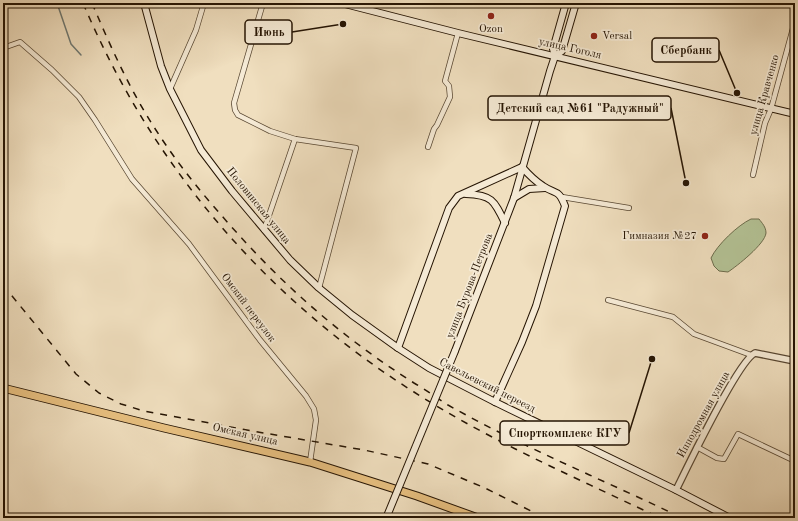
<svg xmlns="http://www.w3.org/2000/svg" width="798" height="521" font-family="'Old Standard TT',serif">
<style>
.green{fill:#b4c396;stroke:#6c6c4c}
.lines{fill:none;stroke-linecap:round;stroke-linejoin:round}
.stream{stroke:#6e7872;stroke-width:1.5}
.minor-casing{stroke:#584732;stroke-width:6}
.tertiary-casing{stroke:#584732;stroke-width:8}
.secondary-casing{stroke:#251403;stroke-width:8}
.primary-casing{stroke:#251403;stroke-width:9}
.minor{stroke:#f5ead5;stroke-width:4.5}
.tertiary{stroke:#f5ead5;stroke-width:5.5}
.secondary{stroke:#f5ead5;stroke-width:6}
.primary{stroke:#e8c080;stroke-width:7}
.rail{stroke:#251403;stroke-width:1.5;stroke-dasharray:7 7;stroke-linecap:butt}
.secondary-bridge-casing{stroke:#251403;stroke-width:8;stroke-linecap:butt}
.secondary-bridge{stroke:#f5ead5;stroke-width:6}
.poi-dot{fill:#8f2418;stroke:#f5ead5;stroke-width:1.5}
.labels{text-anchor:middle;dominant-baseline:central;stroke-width:3.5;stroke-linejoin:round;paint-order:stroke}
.poi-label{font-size:11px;fill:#251403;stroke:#f5ead5}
.street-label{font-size:11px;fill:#251403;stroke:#f5ead5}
.leader{fill:none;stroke:#251403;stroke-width:1.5}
.callout-dot{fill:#251403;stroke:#f5ead5;stroke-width:1.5}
.callout{fill:#f5ead5;stroke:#251403;stroke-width:1.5}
.callout-label{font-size:12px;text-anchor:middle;font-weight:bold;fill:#251403}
</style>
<rect width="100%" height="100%" fill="#f0dfbf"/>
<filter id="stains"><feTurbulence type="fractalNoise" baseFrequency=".005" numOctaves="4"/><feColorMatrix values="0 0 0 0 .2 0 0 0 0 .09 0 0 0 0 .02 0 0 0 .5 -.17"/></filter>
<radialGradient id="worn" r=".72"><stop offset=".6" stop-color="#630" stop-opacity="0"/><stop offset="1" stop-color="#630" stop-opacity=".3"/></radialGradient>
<path class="green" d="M751,219H759C762,223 766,227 766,233C765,244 737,266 728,272L719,271L714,266L711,258C717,245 738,225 751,219Z"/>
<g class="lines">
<path class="stream" d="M57,3L71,44L81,55"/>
<g class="minor-casing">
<g id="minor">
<path d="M263,3L234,103L235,110L238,115L270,131L295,139L356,148L319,288"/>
<path d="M3,48L20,42L52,70L79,97L95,120L132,179L189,244L260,340L306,396L314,409L316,420L310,462"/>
<path d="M170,89L196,30L204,3"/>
<path d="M428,147L434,129L437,125L450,97L449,86L445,81L458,33"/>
<path d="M753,175L765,123L771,109L795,21"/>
<path d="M562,197L629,208"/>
<path d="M264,230L295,139"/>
<path d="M608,300L673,317L694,334L751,355"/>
<path d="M697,447L717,458L724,459L738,434L795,461"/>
</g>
</g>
<g class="tertiary-casing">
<path id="tertiary" d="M676,490C687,468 738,361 755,353L795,361"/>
</g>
<g class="secondary-casing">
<g id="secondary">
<path d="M144,3L161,66L170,89L201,150L232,191L290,260L319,288L352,315L398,348L429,368L495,402L676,490L730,518"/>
<path d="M341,3L458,33L795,114"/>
<path d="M555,56L553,49L566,3"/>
<path d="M466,194C492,195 494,200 505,223"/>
<path d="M514,198L529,189L545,188"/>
<path d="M398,348L449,208L458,196L522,167"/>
<path d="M455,351L514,198L550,71L555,56L562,51L576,3"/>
<path d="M495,402L522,342L536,306L565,206C558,188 556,195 543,186C535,181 529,175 522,167"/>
</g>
</g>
<g class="primary-casing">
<path id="primary" d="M3,388L164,428L310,462L417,496L478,518"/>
</g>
<use href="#minor" class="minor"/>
<use href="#tertiary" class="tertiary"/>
<use href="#secondary" class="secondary"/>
<use href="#primary" class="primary"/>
<g class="rail">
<path d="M83,3C152,166 265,298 414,392C492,442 577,478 660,518"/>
<path d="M92,3C106,36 121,70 139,102C162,143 191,181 222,216C280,283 340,336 414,383C426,390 437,398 448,405C524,448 604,480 682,518"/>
<path d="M3,285L76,374L99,393L121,404L144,411L258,432L364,450L428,464L485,488L545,518"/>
</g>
<g class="secondary-bridge-casing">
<path id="secondary-bridge" d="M387,516L455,351"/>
</g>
<use href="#secondary-bridge" class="secondary-bridge"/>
</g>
<g class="poi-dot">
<circle cx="491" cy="16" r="4"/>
<circle cx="594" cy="36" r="4"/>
<circle cx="705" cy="236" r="4"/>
</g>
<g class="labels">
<g class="poi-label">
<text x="491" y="29">Ozon</text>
<text x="602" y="36" text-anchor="start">Versal</text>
<text x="697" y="236" text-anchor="end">Гимназия №27</text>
</g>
<g class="street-label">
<text transform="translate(570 49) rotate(13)">улица Гоголя</text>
<text transform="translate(765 95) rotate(-74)">улица Кравченко</text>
<text transform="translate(258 206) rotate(51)">Половинская улица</text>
<text transform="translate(470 286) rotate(-69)">улица Бурова-Петрова</text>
<text transform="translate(248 308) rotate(53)">Омский переулок</text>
<text transform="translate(487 386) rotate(27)">Савельевский переезд</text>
<text transform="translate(704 415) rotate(-61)">Ипподромная улица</text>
<text transform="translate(245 435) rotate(13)">Омская улица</text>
</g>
</g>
<path class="leader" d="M343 24L292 32M737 93L719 50M686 183L671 108M652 359L629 433"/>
<g class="callout-dot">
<circle cx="343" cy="24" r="4"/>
<circle cx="737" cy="93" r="4"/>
<circle cx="686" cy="183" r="4"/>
<circle cx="652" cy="359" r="4"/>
</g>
<g class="callout">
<rect x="245" y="20" width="47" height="24" rx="4"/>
<rect x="652" y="38" width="67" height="24" rx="4"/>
<rect x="488" y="96" width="183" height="24" rx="4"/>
<rect x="500" y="421" width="129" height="24" rx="4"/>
</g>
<g class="callout-label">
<text x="269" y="36">Июнь</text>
<text x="686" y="54">Сбербанк</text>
<text x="580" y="112">Детский сад №61 "Радужный"</text>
<text x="565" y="437">Спорткомплекс КГУ</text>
</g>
<rect width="798" height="521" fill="none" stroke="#f0dfbf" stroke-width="16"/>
<rect x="4" y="4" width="790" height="513" fill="none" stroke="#251403" stroke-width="2"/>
<rect x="8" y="8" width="782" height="505" fill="none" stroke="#251403"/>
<rect width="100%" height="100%" filter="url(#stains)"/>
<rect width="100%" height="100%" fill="url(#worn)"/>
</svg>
